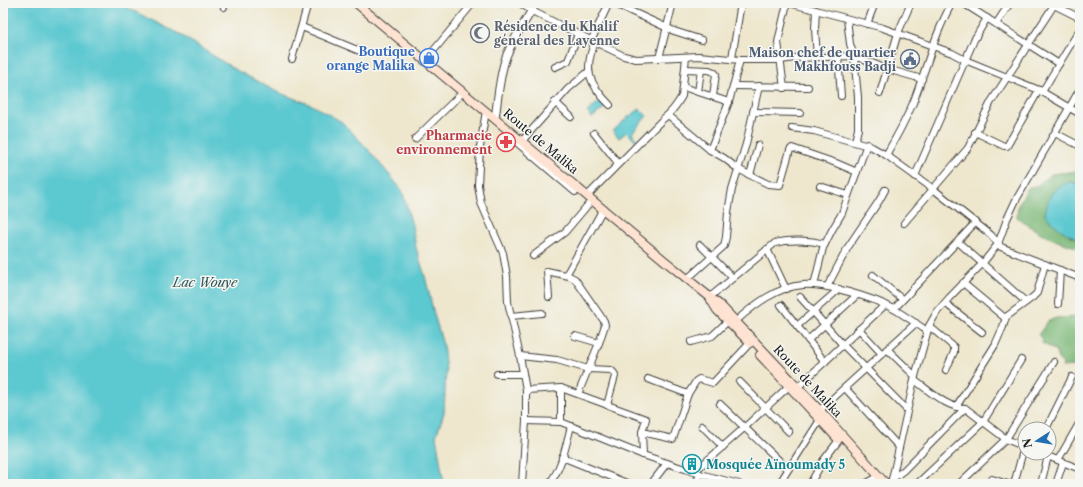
<svg xmlns="http://www.w3.org/2000/svg" width="1083" height="487" font-family="'Libre Caslon Text',serif">
<style>
.forest{fill:#7db878;stroke:#4c6a4a}
.water{fill:#5bc8d0;stroke:#3c7276}
.lines{fill:none;stroke-linecap:round;stroke-linejoin:round}
.minor-casing{stroke:#3c3a37;stroke-width:8}
.tertiary-casing{stroke:#3c3a37;stroke-width:9}
.secondary-casing{stroke:#3c3a37;stroke-width:10}
.minor{stroke:#fff;stroke-width:6}
.tertiary{stroke:#fff;stroke-width:7}
.secondary{stroke:#fee3d2;stroke-width:8}
.labels{text-anchor:middle;dominant-baseline:central;stroke-width:3;stroke-linejoin:round;paint-order:stroke}
.worship-label{font-size:12px;font-weight:bold;fill:#5b616d;stroke:#f6f6f2;text-anchor:start}
.shop-label{font-size:12px;font-weight:bold;fill:#366cbe;stroke:#f6f6f2;text-anchor:end}
.service-label{font-size:12px;font-weight:bold;fill:#4e5e75;stroke:#f6f6f2;text-anchor:end}
.health-label{font-size:12px;font-weight:bold;fill:#be3a42;stroke:#f6f6f2;text-anchor:end}
.street-label{font-size:12px;fill:#1c1c1c;stroke:#f6f6f2}
.culture-label{font-size:12px;font-weight:bold;fill:#0d838f;stroke:#f6f6f2;text-anchor:start}
.water-label{font-size:13px;font-style:italic;fill:#32585b;stroke:#f6f6f2}
</style>
<rect width="100%" height="100%" fill="#f6f6f2"/>
<filter id="ink" filterUnits="userSpaceOnUse"><feTurbulence type="fractalNoise" baseFrequency=".025" numOctaves="2"/><feDisplacementMap in="SourceGraphic" scale="8" xChannelSelector="R" yChannelSelector="G"/><feConvolveMatrix kernelMatrix="1 2 1 2 8 2 1 2 1" color-interpolation-filters="sRGB"/></filter>
<filter id="wash" filterUnits="userSpaceOnUse"><feTurbulence type="fractalNoise" baseFrequency=".012" numOctaves="4" result="noise"/><feDisplacementMap in="SourceGraphic" scale="16" xChannelSelector="R" yChannelSelector="G"/><feGaussianBlur stdDeviation="0.9" result="paint"/><feColorMatrix in="noise" values="0 0 0 0 0 0 0 0 0 0 0 0 0 0 0 0 0 1.4 0 .05"/><feComposite in="paint" operator="in"/></filter>
<g filter="url(#wash)">
<rect width="100%" height="100%" fill="#eee7cd"/>
<g class="forest">
<path d="M1078,171L1080,172V184L1070,182V236L1080,239V248C1055,242 1038,233 1017,217L1018,205L1028,188L1038,185L1051,174Z"/>
<path d="M1080,317V378L1077,368L1074,366L1062,367L1063,364L1058,359L1056,351L1042,343L1041,338L1038,335L1048,321L1056,318Z"/>
</g>
<g class="water">
<path d="M3,3H118L179,34L236,70L277,92L312,105L342,122L366,147L402,190L412,225L416,248L425,276L434,314L443,345L446,371L444,413L436,436L444,484H3Z"/>
<path d="M600,101H603L609,104L592,118L587,112Z"/>
<path d="M640,109L647,116L632,133L637,139L635,141L627,132L619,138L613,131L627,118Z"/>
<path d="M1070,182L1080,184V239C1066,235 1054,226 1045,214C1049,194 1051,190 1070,182Z"/>
</g>
</g>
<g filter="url(#ink)">
<g class="lines">
<g class="minor-casing">
<g id="minor">
<path d="M520,3L532,11L578,34L624,56L636,59L699,56L740,60H781L795,58L854,56L887,69L922,79"/>
<path d="M613,3L674,31L702,40"/>
<path d="M789,3L883,28L952,53L965,60L1039,90L1080,114"/>
<path d="M963,3L1059,64"/>
<path d="M224,7L226,3"/>
<path d="M816,10L815,29L817,57"/>
<path d="M847,19L850,44L854,56L858,97V129L855,141"/>
<path d="M867,24L875,3"/>
<path d="M996,24L1010,3"/>
<path d="M302,27L362,52"/>
<path d="M591,41L609,3"/>
<path d="M595,42C583,70 589,84 610,105"/>
<path d="M838,56L841,96"/>
<path d="M659,58L673,3"/>
<path d="M732,58L741,3"/>
<path d="M292,59L308,3"/>
<path d="M425,61L473,3"/>
<path d="M555,67L568,61L578,34"/>
<path d="M685,69L709,70L714,72L716,74L713,96"/>
<path d="M733,86L808,87"/>
<path d="M683,87L729,102"/>
<path d="M784,88L778,42L787,3"/>
<path d="M698,92L701,70"/>
<path d="M1042,92L1080,29"/>
<path d="M880,93L898,33L911,3"/>
<path d="M555,102L571,117"/>
<path d="M486,111L480,147L478,185L481,203L503,253L507,276L508,302L520,356L526,390V421L522,484"/>
<path d="M753,112L800,113"/>
<path d="M668,115L710,150L724,158L738,169L768,184L780,185L790,150L792,148L836,163L857,172"/>
<path d="M792,128L814,131L872,147L886,155L932,188L991,235L1001,247L1080,278"/>
<path d="M975,132L1004,146H1007L1039,90"/>
<path d="M594,133L618,163"/>
<path d="M1055,133L1080,146"/>
<path d="M509,136L575,192L581,190"/>
<path d="M415,139L463,92"/>
<path d="M522,141L568,89L588,72"/>
<path d="M710,150L729,102L740,60"/>
<path d="M886,155C896,138 905,121 913,103C926,70 934,35 952,3"/>
<path d="M750,175L758,145"/>
<path d="M915,176L974,40L987,18"/>
<path d="M820,186L848,195"/>
<path d="M587,196L663,119C671,113 677,105 682,96L686,57"/>
<path d="M904,223L968,148L991,102L1054,5L1080,18"/>
<path d="M958,242L1026,302"/>
<path d="M700,245L733,278"/>
<path d="M767,249L786,289"/>
<path d="M533,256L565,232L592,200"/>
<path d="M566,275L603,209"/>
<path d="M873,275L902,299"/>
<path d="M687,279L724,246L726,237L728,212L732,189L746,144L759,86"/>
<path d="M963,283L1005,318"/>
<path d="M814,285L823,248L832,230L842,213L867,144"/>
<path d="M827,287L848,247L879,201L885,190"/>
<path d="M549,297L547,271L569,276L575,279L604,321L605,325L599,343L575,336"/>
<path d="M710,297L775,243C790,239 810,240 825,244"/>
<path d="M800,297L843,345L907,410"/>
<path d="M945,303L982,332"/>
<path d="M1058,304L1060,270"/>
<path d="M781,305L825,362"/>
<path d="M894,309L976,222"/>
<path d="M511,316L542,313"/>
<path d="M736,321C755,304 777,287 803,285C825,283 874,298 894,309C905,316 916,323 927,331"/>
<path d="M797,326L839,289"/>
<path d="M929,326L954,347V352L946,370"/>
<path d="M859,329L882,354"/>
<path d="M808,340L857,295"/>
<path d="M691,342L712,336L728,321"/>
<path d="M887,349L915,376"/>
<path d="M520,356L557,360L588,369L611,370L614,373L615,376L607,405"/>
<path d="M497,374H523"/>
<path d="M648,379L688,394"/>
<path d="M914,380C929,390 946,408 965,408L1006,439L1025,447"/>
<path d="M740,382L789,432"/>
<path d="M798,387L885,305"/>
<path d="M561,388V422"/>
<path d="M845,388L899,447"/>
<path d="M526,390L561,388L646,419L642,432L643,455"/>
<path d="M578,394L599,343"/>
<path d="M720,404L788,469"/>
<path d="M956,407L995,345L1003,327L1006,317L1033,297L1037,293L1045,264"/>
<path d="M820,410L916,323"/>
<path d="M526,421L561,422L643,455L700,474L739,484"/>
<path d="M702,426L723,447"/>
<path d="M1046,429L1072,377"/>
<path d="M642,432L673,439L688,394L696,381L699,379L713,383L750,343"/>
<path d="M1040,453L1080,469"/>
<path d="M562,457L629,484"/>
<path d="M1058,460L1080,422"/>
<path d="M694,472L744,428L789,386"/>
<path d="M892,479L904,470L965,408"/>
<path d="M549,484C562,468 566,445 571,426"/>
<path d="M651,484L667,463"/>
<path d="M696,484L700,474"/>
<path d="M779,484L820,420"/>
<path d="M810,484L823,461L839,440"/>
<path d="M865,484L874,479"/>
<path d="M891,484L914,380L929,326L937,312L949,298L982,264L998,244L1007,219L1016,200L1080,89"/>
<path d="M917,484L983,422L1021,360"/>
<path d="M959,484L1006,439L1054,362"/>
<path d="M988,484L992,479L1008,484"/>
<path d="M1014,484L1024,447"/>
<path d="M1041,484L1048,456"/>
<path d="M1056,484L1063,463"/>
</g>
</g>
<g class="tertiary-casing">
<path id="tertiary" d="M495,119C498,98 499,77 506,57C513,38 526,21 536,3"/>
</g>
<g class="secondary-casing">
<g id="secondary">
<path d="M356,3L665,261L721,306L825,416L886,484"/>
<path d="M711,300L717,310L750,343"/>
<path d="M760,355L838,439"/>
</g>
</g>
<use href="#minor" class="minor"/>
<use href="#tertiary" class="tertiary"/>
<use href="#secondary" class="secondary"/>
</g>
</g>
<defs>
<g id="mosque-ring" transform="scale(1)"><circle r="9.5" fill="#f6f6f2" stroke="#6b7280" stroke-width="1.5"/><path d="M3.5-4.9A6 6 0 1 0 3.5 4.9A5 5 0 1 1 3.5-4.9Z" fill="#6b7280"/></g>
<g id="shop-ring" transform="scale(1)"><circle r="9.5" fill="#f6f6f2" stroke="#3f7fe0" stroke-width="1.5"/><path d="M-5-2.5h2.3a2.7 3.5 0 0 1 5.4 0H5L5.5 6h-11ZM-1.5-2.5h3a1.5 2.3 0 0 0-3 0Z" fill="#3f7fe0"/></g>
<g id="civic-ring" transform="scale(1)"><circle r="9.5" fill="#f6f6f2" stroke="#5c6f8a" stroke-width="1.5"/><path d="M-.6-6.5H3V-4.5H.6V-3L4-1V1h2V6H-6V1h2V-1L-.6-3ZM-1.2 2.5V6h2.4V2.5Z" fill="#5c6f8a"/></g>
<g id="pharmacy-ring" transform="scale(1)"><circle r="9.5" fill="#f6f6f2" stroke="#e0444e" stroke-width="1.5"/><path d="M-2-6h4v4h4v4h-4v4h-4v-4h-4v-4h4Z" fill="#e0444e"/></g>
<g id="building-ring" transform="scale(1)"><circle r="9.5" fill="#f6f6f2" stroke="#0f9aa8" stroke-width="1.5"/><path d="M-4-6H4V6H1V3H-1V6H-4ZM-2.5-4.3h1.7v1.8h-1.7ZM.8-4.3h1.7v1.8H.8ZM-2.5-1h1.7V.8h-1.7ZM.8-1h1.7V.8H.8Z" fill="#0f9aa8"/></g>
</defs>
<g fill-rule="evenodd">
<use href="#mosque-ring" x="480" y="33"/>
<use href="#shop-ring" x="429" y="58"/>
<use href="#civic-ring" x="910" y="59"/>
<use href="#pharmacy-ring" x="506" y="142"/>
<use href="#building-ring" x="692" y="464"/>
</g>
<g class="labels">
<g class="worship-label">
<text x="494" y="26">Résidence du Khalif<tspan x="494" dy="14">général des Layenne</tspan></text>
</g>
<g class="shop-label">
<text x="415" y="51">Boutique<tspan x="415" dy="14">orange Malika</tspan></text>
</g>
<g class="service-label">
<text x="896" y="52">Maison chef de quartier<tspan x="896" dy="14">Makhfouss Badji</tspan></text>
</g>
<g class="health-label">
<text x="492" y="135">Pharmacie<tspan x="492" dy="14">environnement</tspan></text>
</g>
<g class="street-label">
<text transform="translate(541 141) rotate(40)">Route de Malika</text>
<text transform="translate(808 381) rotate(47)">Route de Malika</text>
</g>
<g class="culture-label">
<text x="706" y="464">Mosquée Aïnoumady 5</text>
</g>
<g class="water-label">
<text x="205" y="282">Lac Wouye</text>
</g>
</g>
<rect width="1083" height="487" fill="none" stroke="#f6f6f2" stroke-width="16"/>
<g transform="translate(1037 441) rotate(258)"><circle r="19" fill="#f6f6f2" stroke="#9f9f9c"/>
<path d="M0-3L7 15L0 10L-7 15Z" fill="#1f6fb2"/>
<text y="-6" font-size="11" font-weight="bold" text-anchor="middle" fill="#1c1c1c">N</text>
</g>
</svg>
